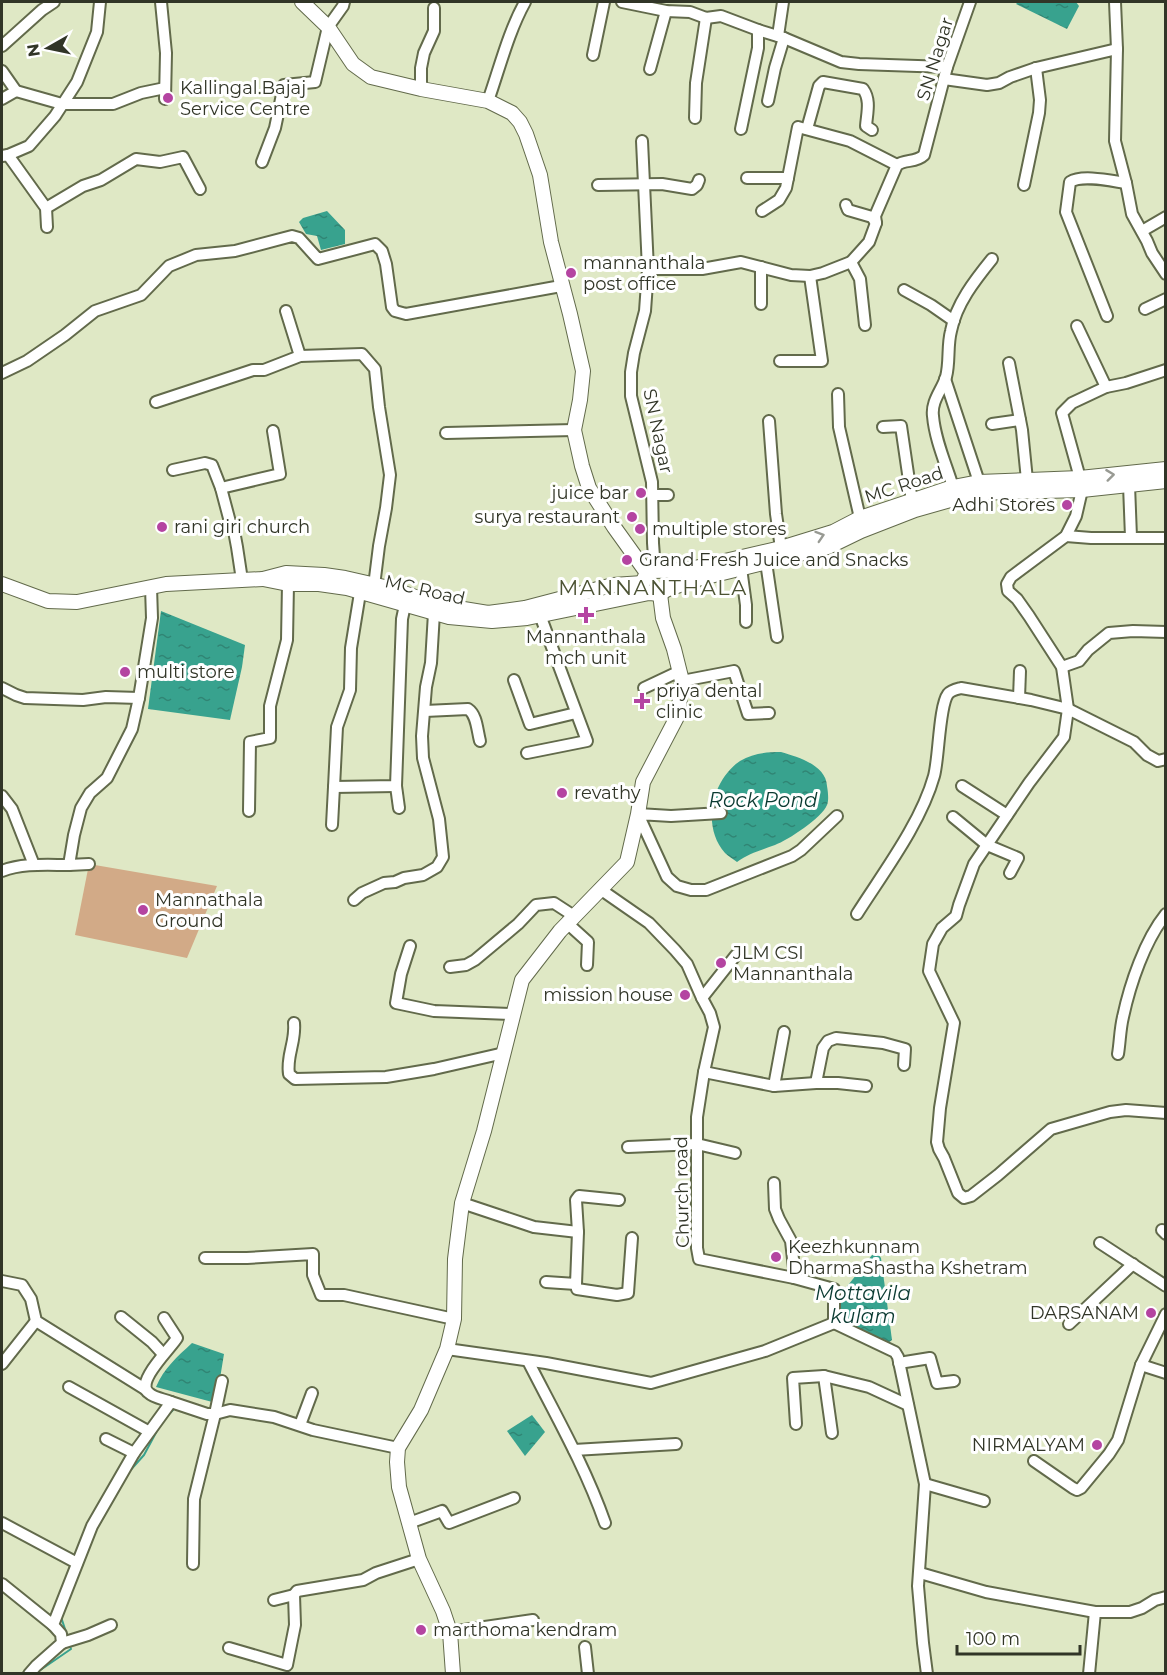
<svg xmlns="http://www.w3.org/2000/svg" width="1167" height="1675" font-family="Montserrat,sans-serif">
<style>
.pitch{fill:#d2aa87}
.water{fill:url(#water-ripples)}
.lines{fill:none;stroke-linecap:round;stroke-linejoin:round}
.stream{stroke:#38a28e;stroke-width:2}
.minor-casing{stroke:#626a4b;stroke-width:14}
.major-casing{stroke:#626a4b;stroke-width:16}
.minor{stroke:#fff;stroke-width:10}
.major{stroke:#fff;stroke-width:14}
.oneway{stroke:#989a93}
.poi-dot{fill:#b444a1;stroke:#fff;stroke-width:2}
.labels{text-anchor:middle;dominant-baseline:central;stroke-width:6;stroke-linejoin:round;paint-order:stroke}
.street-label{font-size:18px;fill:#313527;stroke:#fff}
.poi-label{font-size:18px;fill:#313527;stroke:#fff;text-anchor:start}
.water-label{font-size:20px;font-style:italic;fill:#0a3a31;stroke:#fff}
.quarter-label{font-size:21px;letter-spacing:1.5px;fill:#4c5334;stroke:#fff}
</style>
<defs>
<pattern id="water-ripples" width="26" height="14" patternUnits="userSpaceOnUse" patternTransform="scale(1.5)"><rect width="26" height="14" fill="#38a28e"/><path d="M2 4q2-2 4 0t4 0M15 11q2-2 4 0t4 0" fill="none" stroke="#308574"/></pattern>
</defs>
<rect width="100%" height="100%" fill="#dfe8c5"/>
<path class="pitch" d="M89,864L217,886L187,958L75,935Z"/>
<g class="water">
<path d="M1018,2H1076L1079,6L1067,29L1016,4Z"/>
<path d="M327,211L345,230V244L321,250L317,236L306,234L299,222L303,218Z"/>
<path d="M161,611L245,645L242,667L230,720L148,709Z"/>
<path d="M781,752C798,757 826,765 827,786C828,792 829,800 827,805C822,818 788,840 775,845C762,850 749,853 737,862C733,859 728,856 725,853C701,826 712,780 740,761C753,753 767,752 781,752Z"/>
<path d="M878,1254L881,1258L892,1340L888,1343L840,1320C837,1309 838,1299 845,1289L872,1255Z"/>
<path d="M192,1343L224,1354L216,1403L156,1387C164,1368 177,1357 192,1343Z"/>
<path d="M532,1415L545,1432L525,1456L507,1431Z"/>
</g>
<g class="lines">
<g class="stream">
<path d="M168,1415L173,1410"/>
<path d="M127,1474L144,1455L159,1427"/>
<path d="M61,1617L68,1638"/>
<path d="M36,1673L71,1649L69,1643"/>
</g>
<g class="minor-casing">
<g id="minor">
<path d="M161,2L166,53L165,99"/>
<path d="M622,2L666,11L690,12L706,18L721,16L758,30L784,38L841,62L859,64L947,67"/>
<path d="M1115,2L1117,49"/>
<path d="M778,36L783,2"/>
<path d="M2,46L42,10L54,2"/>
<path d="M593,55L604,2"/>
<path d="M650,69L666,11"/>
<path d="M2,71L16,91L62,104H113L141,93L165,88"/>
<path d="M944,79L987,85L999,83L1010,77L1036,68L1117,49L1115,141L1126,183L1132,214L1147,241L1152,253L1166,274"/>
<path d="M421,89V68L424,53L434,31V8"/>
<path d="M2,99L16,91"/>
<path d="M488,101C500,67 508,33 525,2"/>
<path d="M768,101L775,68L784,38"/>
<path d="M695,118L696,83L706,18"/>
<path d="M741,129L758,48V30"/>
<path d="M807,129L819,86L823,82L863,89C871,100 867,113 866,126L872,130"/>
<path d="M642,141L648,269"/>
<path d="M8,155L29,146L55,116L77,82L97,32L100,2"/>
<path d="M2,156L8,155L46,208L47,227"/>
<path d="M262,162L275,128L284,85L315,82L328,27L343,6L344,2"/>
<path d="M747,178H788"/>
<path d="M598,185L662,184L692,189L697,185L699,180"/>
<path d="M1024,185L1039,113L1040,100L1036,68"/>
<path d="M846,205L848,210L872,217L876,223"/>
<path d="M46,208L83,186L101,180L136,159L160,162L183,157L200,189"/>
<path d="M762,211L779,200L786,188L798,127L850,141L897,165"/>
<path d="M1142,231L1166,217"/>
<path d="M851,262L860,279L865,325"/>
<path d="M904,290L931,305L954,321"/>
<path d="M761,304V267"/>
<path d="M1145,309L1166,299"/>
<path d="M1107,316L1066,212L1070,182C1082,174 1112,181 1126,183"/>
<path d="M1077,326L1106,387"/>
<path d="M300,356L362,354L375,369L379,407L390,475L386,508L379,546L374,586"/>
<path d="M780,361H822L810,276"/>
<path d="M1009,363L1022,430L1027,480"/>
<path d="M1166,370L1126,383L1106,387L1072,403L1062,413L1080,478L1082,490L1076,516L1066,536L1011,577L1007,584L1008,591L1017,599L1029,616L1062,667L1068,709L1064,737L1029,783L974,864L959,905L956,916L942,928L933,944L929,971L954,1023L940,1108L937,1142L939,1149L944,1158L958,1193L964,1198L971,1196L998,1175L1051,1129L1110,1112L1126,1110L1166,1113"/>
<path d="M2,373L27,361L65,335L95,311L141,295L169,266L196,255L235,251L292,236L299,238L318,259L375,244L382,251L386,264L392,307L395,311L406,314L561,286"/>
<path d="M945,379L979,482"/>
<path d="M838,394L839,427L860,518"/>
<path d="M156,402L253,370H264L300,356L286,311"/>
<path d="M769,421L776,514L781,548"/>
<path d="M992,424L1020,420"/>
<path d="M883,427L901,426L912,501"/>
<path d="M446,433L574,430"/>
<path d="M173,470L205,463L212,465L221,488L230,522L234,531L237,547L242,580"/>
<path d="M1129,485L1131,537"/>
<path d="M953,487C946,464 935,440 933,416C931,401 942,390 946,377C950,362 947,346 951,331C956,304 975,280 992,259"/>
<path d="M221,488L280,474L273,431"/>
<path d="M652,495H668"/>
<path d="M1066,536L1091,538H1166"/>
<path d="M766,562L777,637"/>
<path d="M741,568L746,605V622"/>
<path d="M655,570L653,543L652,482L631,396V372L634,353L645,311L648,269H702L741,262L791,275L810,276L823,273L851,262L869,242L876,223L875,216L897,165C905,159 916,163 924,155L947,67L970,2"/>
<path d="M360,593L351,648L350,690L337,727L334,787L396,786L402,619L405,605"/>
<path d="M1062,667L1079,661L1088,650L1109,633L1133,631L1166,632"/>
<path d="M514,680L530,724L576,713"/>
<path d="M682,681L734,671L748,714L769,713"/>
<path d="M2,688L16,695L25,698L83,700L106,697L139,698"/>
<path d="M644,688L680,671"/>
<path d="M1019,698L1020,671"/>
<path d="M425,711L468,709C477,715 477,730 480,741"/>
<path d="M527,753L587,741L540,615"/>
<path d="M396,786L399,808"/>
<path d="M962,786L1007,815"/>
<path d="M2,796L12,809L34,865"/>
<path d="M249,811L250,742L270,738V706L287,640L288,584"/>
<path d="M721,813L671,816L638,814L667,877L677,886L691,890H706L792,856L801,850L837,816"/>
<path d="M953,817L987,845L1018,858L1010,873"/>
<path d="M332,825L334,787"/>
<path d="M89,864L69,865L74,835L81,808L90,793L107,778L132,729L139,698L152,618L151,587"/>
<path d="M2,871C23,863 46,865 69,865"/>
<path d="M600,889L649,923L675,950L687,964L702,998L710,1013L714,1027L704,1072L697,1117V1248L699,1259L794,1278L834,1289V1323"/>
<path d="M354,900L362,893L384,883L395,882L404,878L423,875L437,867L443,857L439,819L423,758L422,736L426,687L431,663L434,613"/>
<path d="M857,914C883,873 921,823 934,776C939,758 939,706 948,694C951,690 957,689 961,688L1031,700L1068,709L1134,742L1147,755L1158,761L1166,759"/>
<path d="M567,923L588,942L587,965"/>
<path d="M410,946L401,974L396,1003L434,1011L513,1014"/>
<path d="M450,967L466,965L475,960L518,924L536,905L554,903L574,916"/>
<path d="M702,998L736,955"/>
<path d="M294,1023C296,1042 286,1056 289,1074L295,1079L386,1077L434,1069L504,1053"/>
<path d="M1118,1054C1120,1042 1120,1029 1123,1017C1130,984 1145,940 1166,914"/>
<path d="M704,1072L774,1086L816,1083H838L866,1086"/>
<path d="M816,1083L823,1048L828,1041L836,1038L883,1043L905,1049L904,1065"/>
<path d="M774,1086L784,1032"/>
<path d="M628,1147L697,1144L735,1153"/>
<path d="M774,1183L775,1209L779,1219L791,1241L794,1268V1278"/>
<path d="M462,1203L534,1227L578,1232"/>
<path d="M1162,1230L1166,1234"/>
<path d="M1100,1243L1166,1286"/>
<path d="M205,1258H247L313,1254V1275L321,1295H344L454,1319"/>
<path d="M2,1281L22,1285L31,1299L36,1321L145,1389"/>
<path d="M546,1282L576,1284L578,1232L576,1200L579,1196L619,1200"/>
<path d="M576,1284L577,1289L617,1295L628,1293L632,1238"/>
<path d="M121,1317L152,1342L163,1354"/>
<path d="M164,1318L177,1338C171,1348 134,1383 149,1393C154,1398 164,1399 171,1402"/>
<path d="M834,1323L895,1352L898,1357L925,1484L918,1586L923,1643L927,1674"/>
<path d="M1069,1324L1133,1264"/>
<path d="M447,1349L546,1363L651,1383L765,1351L834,1323"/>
<path d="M528,1361C555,1414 585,1466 605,1523"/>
<path d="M899,1363L930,1358L937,1383L954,1381"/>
<path d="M2,1364L36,1321"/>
<path d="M1141,1365L1166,1373"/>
<path d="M824,1376L832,1433"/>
<path d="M69,1387L148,1431"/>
<path d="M796,1424L793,1378L824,1376L869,1387L908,1405"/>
<path d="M300,1425L312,1393"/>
<path d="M106,1439L134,1453"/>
<path d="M574,1450L676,1444"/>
<path d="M1034,1461L1073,1488L1077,1490L1081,1488L1109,1454L1118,1440L1141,1365L1166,1314"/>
<path d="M925,1484L984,1501"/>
<path d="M2,1523L77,1563"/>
<path d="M409,1523L442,1511L449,1523L514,1498"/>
<path d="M193,1564L194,1499L215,1414L222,1381"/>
<path d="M920,1573L986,1592L1095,1612H1130L1142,1608L1155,1600L1166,1597"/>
<path d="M2,1584L53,1625"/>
<path d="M274,1600L294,1595"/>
<path d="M450,1632L533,1620"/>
<path d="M62,1643L88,1635L111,1625"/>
<path d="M585,1647L588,1674"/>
<path d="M229,1648L287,1665L295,1625L294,1595L297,1591L363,1580L376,1573L419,1559"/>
<path d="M29,1674L36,1666L62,1643L61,1634L53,1625L92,1526L134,1453L171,1402L207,1414H215L230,1410L274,1417L313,1430L398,1448"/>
<path d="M1089,1674L1095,1612"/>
</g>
</g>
<g class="major-casing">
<g id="major">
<path d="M302,2L328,27L353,64L371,77L421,89L488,101L512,113L520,122L526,134L540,175L551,242L570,314L583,371L580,400L574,430L582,466L589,488L614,527L647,573"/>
<path d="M263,579L288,584H319L347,588L449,617L492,621L527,618L649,593L660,594L666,590L694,580L828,547L861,531L915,510L975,493L1082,490L1166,481"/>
<path d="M643,581L647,573L653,571L686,570L781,548L833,532L860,518L953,487L979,482L1080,478L1166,469"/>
<path d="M2,584L48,601L77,602L166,584L263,579L286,573L324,575L345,578L389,588L439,605L488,613L525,608L613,585L643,583"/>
<path d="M453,1674L450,1632L443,1611L419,1559L399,1487L397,1462L398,1448L421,1410L447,1349L454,1319L455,1259L462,1203L484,1131L522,980L560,931L627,862L638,814L643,782L678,715L682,681L674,649L663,618L660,594"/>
</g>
</g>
<use href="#minor" class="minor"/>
<use href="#major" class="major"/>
</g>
<defs><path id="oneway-chevron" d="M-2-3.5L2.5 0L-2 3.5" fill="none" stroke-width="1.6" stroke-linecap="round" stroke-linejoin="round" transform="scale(1.5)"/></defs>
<g class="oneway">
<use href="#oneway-chevron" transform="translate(1110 475) rotate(-7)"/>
<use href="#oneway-chevron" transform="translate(820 536) rotate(-18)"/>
</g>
<g class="poi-dot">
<circle cx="168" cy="98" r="6"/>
<circle cx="571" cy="273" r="6"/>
<circle cx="641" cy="493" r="6"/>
<circle cx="1067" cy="505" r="6"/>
<circle cx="632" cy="517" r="6"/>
<circle cx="162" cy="527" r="6"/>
<circle cx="640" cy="529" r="6"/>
<circle cx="627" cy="560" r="6"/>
<path d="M583 606h6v6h6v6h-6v6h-6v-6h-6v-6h6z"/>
<circle cx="125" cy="672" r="6"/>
<path d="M639 692h6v6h6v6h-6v6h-6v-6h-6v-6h6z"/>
<circle cx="562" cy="793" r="6"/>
<circle cx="143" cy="910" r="6"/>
<circle cx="721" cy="963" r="6"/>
<circle cx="685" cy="995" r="6"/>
<circle cx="776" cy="1257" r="6"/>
<circle cx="1151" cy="1313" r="6"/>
<circle cx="1097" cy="1445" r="6"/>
<circle cx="421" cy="1630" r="6"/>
</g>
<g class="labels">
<g class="street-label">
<text transform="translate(935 59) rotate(-73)">SN Nagar</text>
<text transform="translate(658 431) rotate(78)">SN Nagar</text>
<text transform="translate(904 485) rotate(-18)">MC Road</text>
<text transform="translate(425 590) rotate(13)">MC Road</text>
<text transform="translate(682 1192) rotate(-91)">Church road</text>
</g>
<g class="poi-label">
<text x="180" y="88">Kallingal.Bajaj<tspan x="180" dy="21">Service Centre</tspan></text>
<text x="583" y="263">mannanthala<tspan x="583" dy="21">post office</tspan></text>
<text x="629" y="493" text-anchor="end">juice bar</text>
<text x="1055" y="505" text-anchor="end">Adhi Stores</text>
<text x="620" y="517" text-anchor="end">surya restaurant</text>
<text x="174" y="527">rani giri church</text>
<text x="652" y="529">multiple stores</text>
<text x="639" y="560">Grand Fresh Juice and Snacks</text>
<text x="586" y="637" text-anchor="middle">Mannanthala<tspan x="586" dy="21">mch unit</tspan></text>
<text x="137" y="672">multi store</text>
<text x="656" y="691">priya dental<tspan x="656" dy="21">clinic</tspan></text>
<text x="574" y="793">revathy</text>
<text x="155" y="900">Mannathala<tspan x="155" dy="21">Ground</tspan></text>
<text x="733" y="953">JLM CSI<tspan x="733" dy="21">Mannanthala</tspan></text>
<text x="673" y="995" text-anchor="end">mission house</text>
<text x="788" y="1247">Keezhkunnam<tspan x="788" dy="21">DharmaShastha Kshetram</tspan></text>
<text x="1139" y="1313" text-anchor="end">DARSANAM</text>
<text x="1085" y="1445" text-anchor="end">NIRMALYAM</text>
<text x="433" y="1630">marthoma kendram</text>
</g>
<g class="water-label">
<text x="763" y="800">Rock Pond</text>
<text x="863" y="1293">Mottavila<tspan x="863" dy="23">kulam</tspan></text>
</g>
<g class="quarter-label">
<text x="653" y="587">MANNANTHALA</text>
</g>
</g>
<rect width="1167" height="1675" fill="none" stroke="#313527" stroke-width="6"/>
<g transform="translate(48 48) rotate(261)" stroke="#ffffff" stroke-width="4.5" paint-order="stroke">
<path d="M0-4.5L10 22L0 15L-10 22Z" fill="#313527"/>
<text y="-9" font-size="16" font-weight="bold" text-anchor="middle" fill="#313527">N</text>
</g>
<path d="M957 1645v9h123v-9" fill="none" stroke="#313527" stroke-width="3"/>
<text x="966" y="1645" font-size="18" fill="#313527" stroke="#ffffff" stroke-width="4.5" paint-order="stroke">100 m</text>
</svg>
